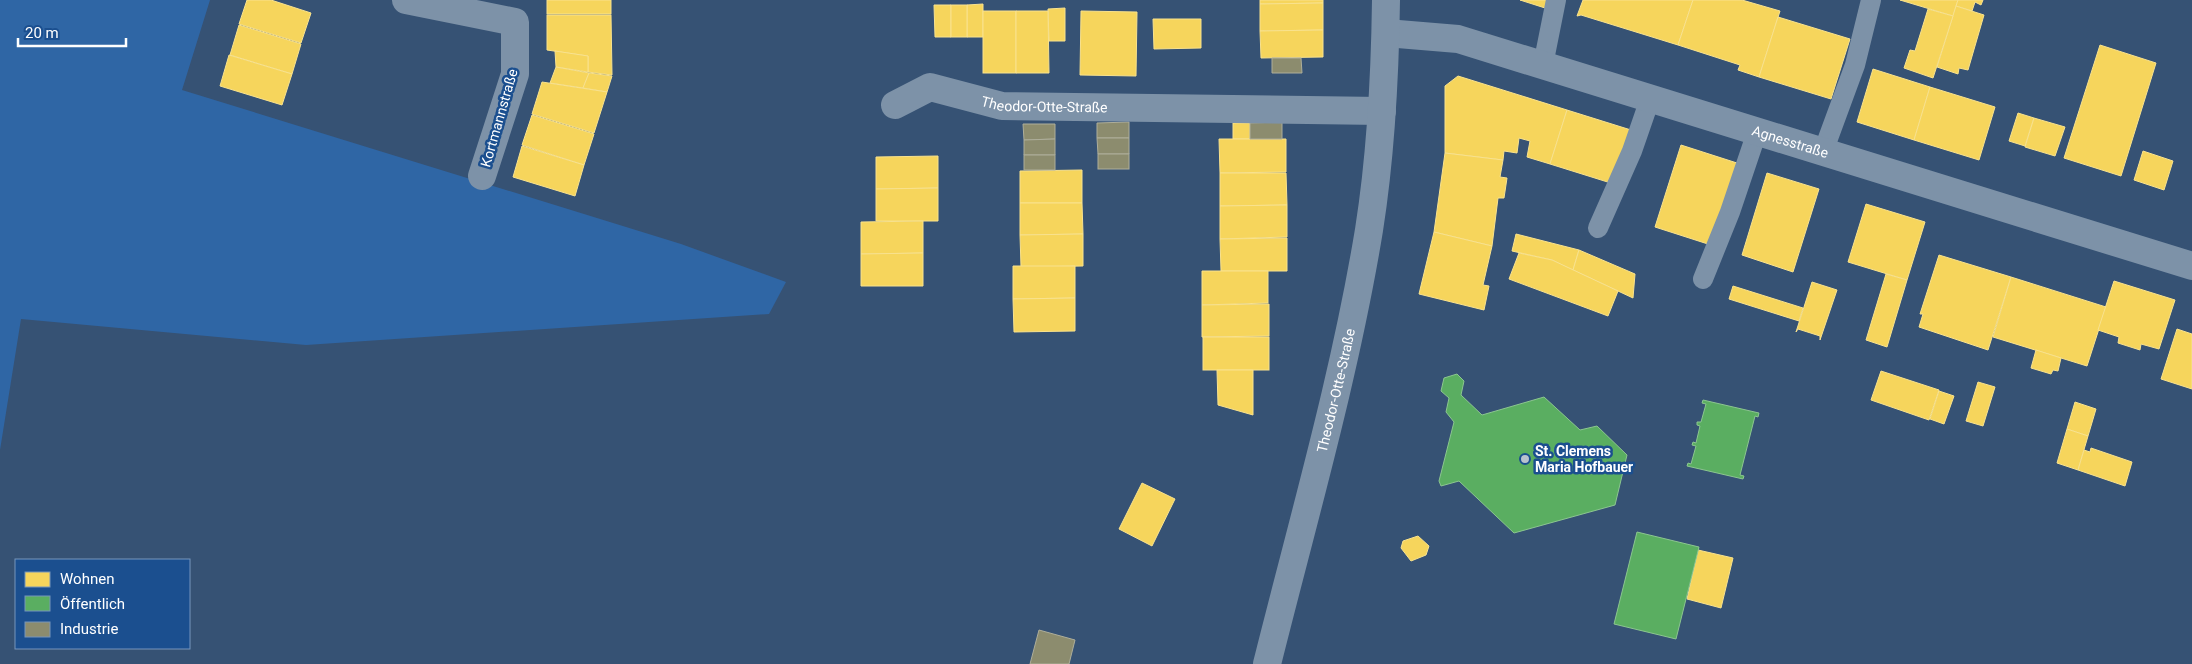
<svg xmlns="http://www.w3.org/2000/svg" width="2192" height="664" font-family="Roboto,sans-serif">
<style>
.green{fill:#2f66a5}
.homes{fill:#f6d55c;stroke:#f9e28d}
.public{fill:#5aae61;stroke:#8cc690}
.industry{fill:#8c8c6e;stroke:#aeae9a}
.lines{fill:none;stroke-linecap:round;stroke-linejoin:round}
.service{stroke:#7d92a8;stroke-width:20}
.minor{stroke:#7d92a8;stroke-width:28}
.tertiary{stroke:#7d92a8;stroke-width:28}
.poi-dot{fill:#b9c2ce;stroke:#1b4f8f;stroke-width:2}
.labels{text-anchor:middle;dominant-baseline:central;stroke-width:5;stroke-linejoin:round;paint-order:stroke}
.street-label{font-size:14px;fill:#fff;stroke:#1b4f8f}
.poi-label{font-size:14px;font-weight:bold;fill:#fff;stroke:#1b4f8f;text-anchor:start}
</style>
<rect width="100%" height="100%" fill="#365274"/>
<path class="green" d="M0,0H210L182,90L681,244L786,282L769,314L306,345L21,319L0,450Z"/>
<g class="homes">
<path d="M247,0H271L311,13L301,43L239,24Z"/>
<rect x="547" y="0" width="64" height="14"/>
<path d="M1260,0H1323V3L1260,4Z"/>
<path d="M1520,0H1548L1545,8Z"/>
<path d="M1583,0H1693L1678,45L1581,15L1577,16Z"/>
<path d="M1693,0H1742L1780,11L1759,77L1738,70L1740,65L1678,45Z"/>
<path d="M1900,0H1958L1953,16Z"/>
<path d="M1958,0H1983L1981,5L1975,2L1972,11L1956,6Z"/>
<path d="M1323,3V30L1260,31V4Z"/>
<path d="M983,4V37H967V5Z"/>
<path d="M934,5H951V37H935Z"/>
<rect x="951" y="5" width="16" height="32"/>
<path d="M1956,6L1984,15L1968,70L1959,68L1958,74L1937,67Z"/>
<path d="M1065,8V41H1049L1048,9Z"/>
<path d="M1928,9L1953,16L1933,78L1904,68L1910,50L1915,51Z"/>
<rect x="983" y="11" width="33" height="62"/>
<path d="M1016,11H1048L1049,73H1016Z"/>
<path d="M1081,11L1137,12L1136,76L1080,75Z"/>
<path d="M547,15H611L612,75L588,72V56L547,50Z"/>
<path d="M1778,17L1850,39L1831,99L1759,77Z"/>
<path d="M1153,19H1201V48L1154,49Z"/>
<path d="M239,25L301,44L292,74L230,55Z"/>
<path d="M1323,30V57L1261,58L1260,31Z"/>
<path d="M2100,45L2156,63L2121,176L2064,158Z"/>
<path d="M555,51L588,56V72L556,67Z"/>
<path d="M229,55L292,74L282,105L220,86Z"/>
<path d="M556,67L589,73L583,88L550,83Z"/>
<path d="M1873,69L1930,87L1914,140L1857,122Z"/>
<path d="M589,73L612,76L607,92L583,88Z"/>
<path d="M1458,76L1567,110L1550,164L1527,157L1530,141L1519,138L1517,153L1504,151L1503,160L1445,153V86Z"/>
<path d="M542,82L607,92L594,133L532,114Z"/>
<path d="M1930,87L1995,107L1979,160L1914,140Z"/>
<path d="M1567,110L1631,130L1614,184L1550,164Z"/>
<path d="M2018,113L2034,118L2025,146L2009,141Z"/>
<path d="M532,115L594,134L584,165L522,145Z"/>
<path d="M2034,118L2065,127L2055,156L2025,147Z"/>
<rect x="1233" y="123" width="17" height="16"/>
<path d="M1219,139H1286V172L1220,173Z"/>
<path d="M1681,145L1737,163L1711,245L1655,227Z"/>
<path d="M522,146L584,165L575,196L513,177Z"/>
<path d="M2143,151L2173,161L2164,190L2134,180Z"/>
<path d="M1445,153L1503,160L1500,177L1507,178L1504,198H1498L1492,246L1434,232Z"/>
<path d="M938,156V188L876,189V157Z"/>
<path d="M1082,170V203H1020V171Z"/>
<path d="M1220,173H1286L1287,205L1220,206Z"/>
<path d="M1767,173L1819,189L1793,272L1742,255Z"/>
<path d="M938,188V221H876V189Z"/>
<path d="M1020,203H1082L1083,234L1020,235Z"/>
<path d="M1866,204L1925,222L1907,280L1848,262Z"/>
<path d="M1287,205V237L1220,239V206Z"/>
<path d="M923,221V253L861,254V222Z"/>
<path d="M1434,232L1492,246L1483,285L1489,286L1484,310L1419,294Z"/>
<path d="M1083,234V266L1021,267L1020,235Z"/>
<path d="M1516,234L1579,250L1573,270L1552,260L1512,251Z"/>
<path d="M1287,238V271H1221L1220,239Z"/>
<path d="M1579,250L1635,274L1633,298L1573,270Z"/>
<path d="M923,253V286H861V254Z"/>
<path d="M1519,253L1552,260L1618,291L1608,316L1509,279Z"/>
<path d="M1939,255L2011,277L1988,350L1919,327L1923,314H1920Z"/>
<path d="M1013,266H1075V298L1013,299Z"/>
<path d="M1202,271H1268V303L1202,305Z"/>
<path d="M1886,274L1907,280L1887,347L1866,340Z"/>
<path d="M2011,277L2106,307L2087,366L1993,337Z"/>
<path d="M2114,281L2175,300L2159,349L2141,344L2140,350L2118,343L2119,337L2098,330Z"/>
<path d="M1812,282L1837,290L1820,340V336L1798,329L1796,332Z"/>
<path d="M1733,286L1803,308L1799,321L1729,299Z"/>
<path d="M1075,298V331L1014,332L1013,299Z"/>
<path d="M1269,304V336L1202,337V305Z"/>
<path d="M2177,329L2192,334V389L2161,379Z"/>
<rect x="1203" y="337" width="66" height="33"/>
<path d="M2036,350L2061,358L2058,371L2053,370L2051,374L2031,368Z"/>
<path d="M1217,370H1253V415L1218,405Z"/>
<path d="M1881,371L1939,390L1929,420L1871,400Z"/>
<path d="M1978,382L1995,387L1983,426L1966,421Z"/>
<path d="M1939,391L1954,396L1944,424L1930,419Z"/>
<path d="M2075,402L2096,409L2088,436L2067,429Z"/>
<path d="M2067,429L2088,436L2078,470L2057,463Z"/>
<path d="M2091,448L2132,462L2125,486L2078,470L2084,450L2090,452Z"/>
<path d="M1142,483L1175,499L1152,546L1119,529Z"/>
<path d="M1418,536L1429,546L1426,555L1411,561L1401,548L1403,541Z"/>
<path d="M1698,550L1733,558L1721,608L1687,599Z"/>
</g>
<g class="public">
<path d="M1457,374L1464,381L1461,395L1482,415L1544,397L1580,430L1597,426L1627,455L1615,505L1514,533L1459,481L1441,486L1439,481L1454,422L1446,412L1449,398L1441,391L1444,378Z"/>
<path d="M1703,400L1759,413L1758,417L1755,416L1740,475L1744,476L1743,479L1687,466L1688,463L1691,464L1696,446L1692,445L1693,442L1696,443L1700,426L1697,425V422H1701L1706,404L1702,403Z"/>
<path d="M1637,532L1699,547L1676,639L1614,624Z"/>
</g>
<g class="industry">
<path d="M1272,58H1301L1302,73H1272Z"/>
<path d="M1129,122V138H1097V123Z"/>
<path d="M1282,122V139H1250V123Z"/>
<path d="M1023,124H1055V139L1024,140Z"/>
<path d="M1097,138H1129V154H1098Z"/>
<path d="M1055,139V155H1024V140Z"/>
<rect x="1098" y="154" width="31" height="15"/>
<rect x="1024" y="155" width="31" height="15"/>
<path d="M1039,630L1075,640L1069,664H1030Z"/>
</g>
<g class="lines">
<g class="service">
<path d="M1543,65L1556,0"/>
<path d="M1823,152L1855,65L1871,0"/>
<path d="M1598,228L1632,151L1650,99"/>
<path d="M1703,279L1730,212L1757,132"/>
</g>
<g class="minor">
<path d="M406,0L515,22V74L482,176"/>
<path id="s1" d="M1386,33L1458,39L2192,266"/>
<path id="s2" d="M895,105L930,87L1002,106L1382,111"/>
</g>
<path class="tertiary" id="s3" d="M1267,664C1303,520 1345,376 1369,230C1381,154 1385,76 1386,0"/>
</g>
<circle class="poi-dot" cx="1525" cy="459" r="5"/>
<g class="labels">
<g class="street-label">
<text stroke="none"><textPath href="#s2" startOffset="156">Theodor-Otte-Straße</textPath></text>
<text transform="translate(499 118) rotate(-74)">Kortmannstraße</text>
<text stroke="none"><textPath href="#s1" startOffset="420">Agnesstraße</textPath></text>
<text stroke="none"><textPath href="#s3" startOffset="282">Theodor-Otte-Straße</textPath></text>
</g>
<g class="poi-label">
<text x="1535" y="451">St. Clemens<tspan x="1535" dy="16">Maria Hofbauer</tspan></text>
</g>
</g>
<rect x="15" y="559" width="175" height="90" fill="#1b4f8f" stroke="#7695bc"/>
<rect x="25" y="572" width="25" height="15" fill="#f6d55c" stroke="#7695bc"/>
<text x="60" y="584" font-size="15" fill="#ffffff">Wohnen</text>
<rect x="25" y="596" width="25" height="15" fill="#5aae61" stroke="#7695bc"/>
<text x="60" y="609" font-size="15" fill="#ffffff">Öffentlich</text>
<rect x="25" y="622" width="25" height="15" fill="#8c8c6e" stroke="#7695bc"/>
<text x="60" y="634" font-size="15" fill="#ffffff">Industrie</text>
<path d="M18 38v8h108v-8" fill="none" stroke="#ffffff" stroke-width="2.5"/>
<text x="25" y="38" font-size="15" fill="#ffffff" stroke="#1b4f8f" stroke-width="4" paint-order="stroke">20 m</text>
</svg>
